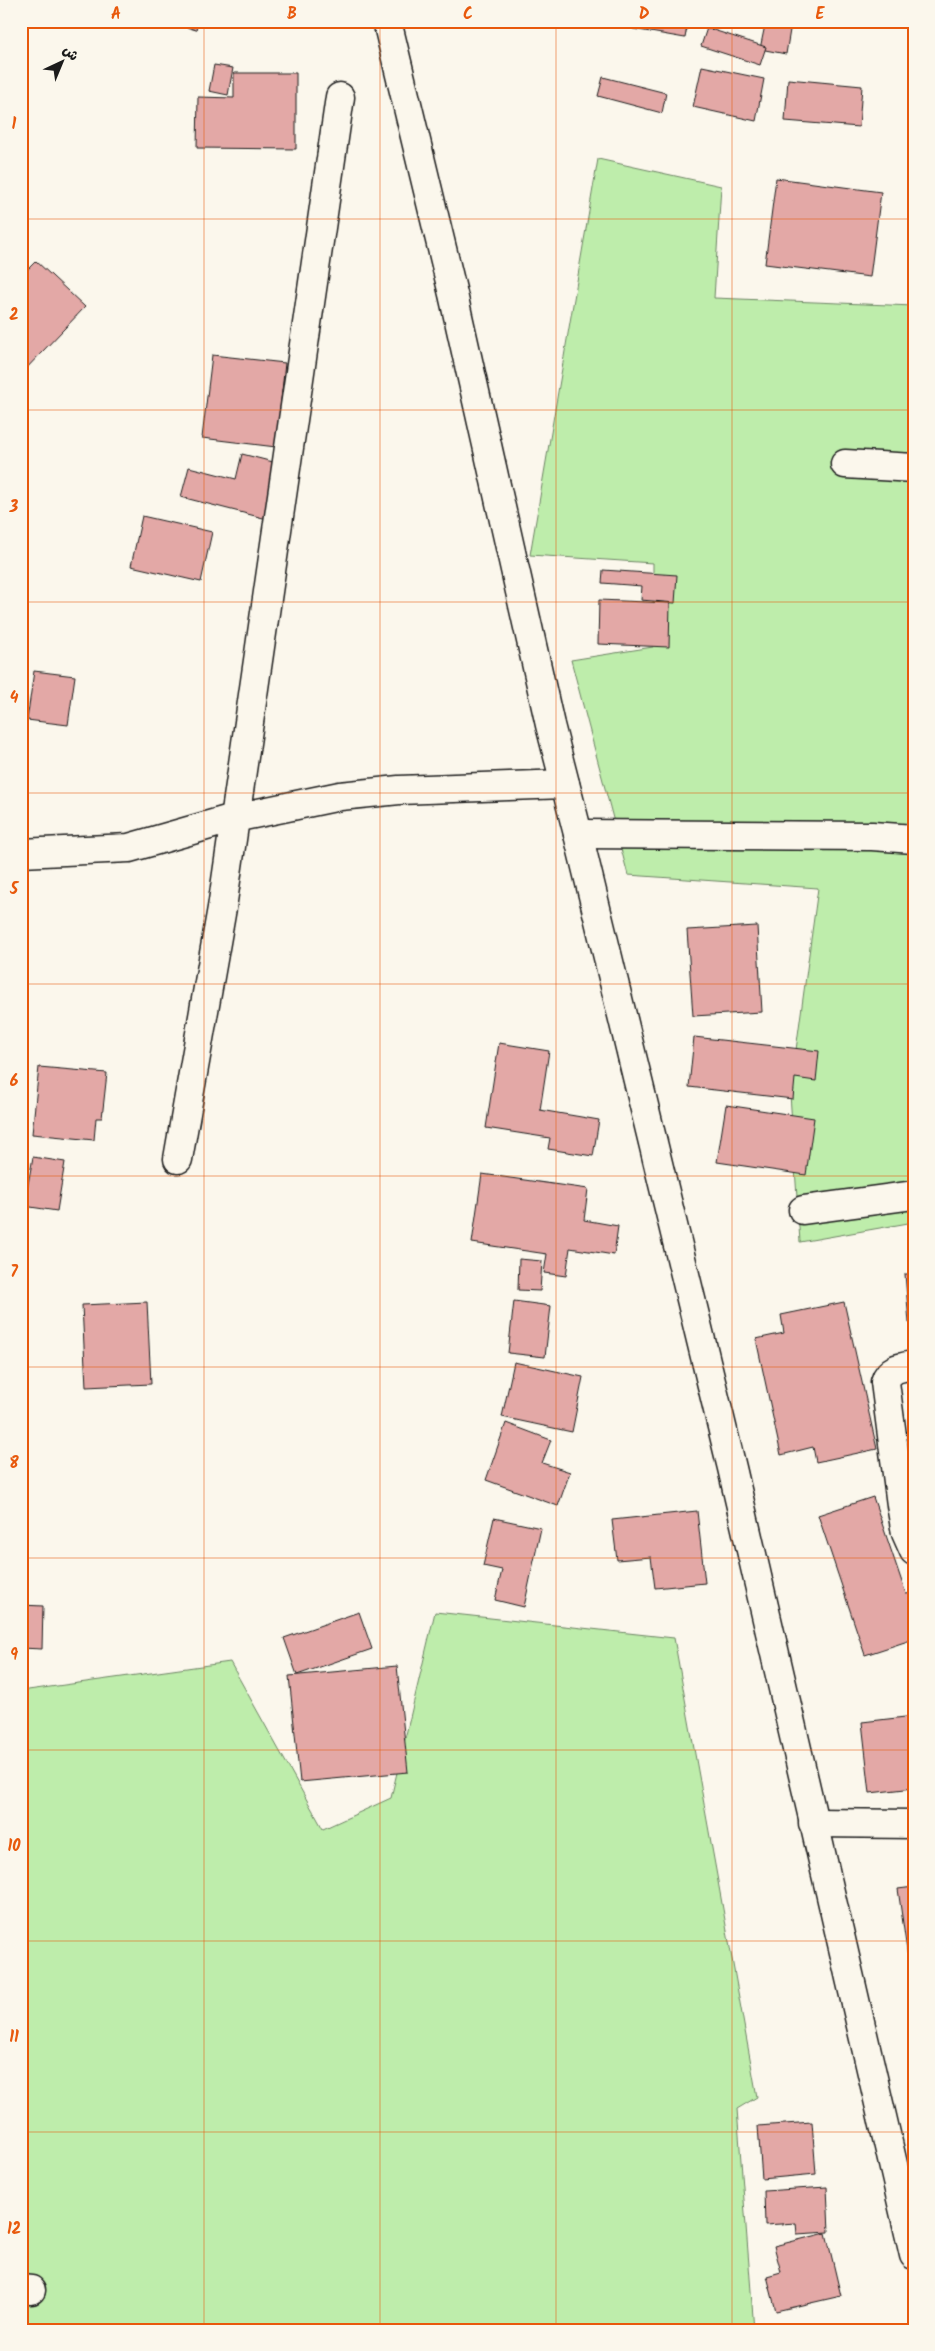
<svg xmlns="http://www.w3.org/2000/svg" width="935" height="2351" font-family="Kalam,'Playpen Sans Arabic',sans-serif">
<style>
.green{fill:#beedab;stroke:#6d8464}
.building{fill:#e3a8a6;stroke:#1c1c1c}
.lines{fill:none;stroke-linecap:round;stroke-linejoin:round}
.minor-casing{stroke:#1c1c1c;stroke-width:31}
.minor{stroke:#fbf7ec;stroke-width:28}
.grid{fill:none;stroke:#e8590c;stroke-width:1;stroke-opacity:0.55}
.neatline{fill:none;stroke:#e8590c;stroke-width:2}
.grid-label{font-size:16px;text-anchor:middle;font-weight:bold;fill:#e8590c}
</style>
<rect width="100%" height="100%" fill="#fbf7ec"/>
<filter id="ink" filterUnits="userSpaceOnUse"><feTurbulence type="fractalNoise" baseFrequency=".02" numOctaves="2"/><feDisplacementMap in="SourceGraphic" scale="10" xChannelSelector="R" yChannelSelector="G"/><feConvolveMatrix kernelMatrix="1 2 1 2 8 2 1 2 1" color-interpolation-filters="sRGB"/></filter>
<g filter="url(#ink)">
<g class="green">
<path d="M598,159L721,186L714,298L914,306V1222L800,1242L790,1094L818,888L628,875L571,660L653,647V563L530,555Z"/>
<path d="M435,1612L674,1638L757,2097L737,2109L754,2330H21V1691L230,1662L323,1829L391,1798Z"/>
</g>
<g class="building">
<path d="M167,21H198L196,30Z"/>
<path d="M634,21H688L685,38L633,29Z"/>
<path d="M715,21H735L732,28Z"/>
<path d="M765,25L790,30L786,54L760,49Z"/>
<path d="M707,28L766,47L760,65L701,46Z"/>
<path d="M214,65L233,68L228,95L209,91Z"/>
<path d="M702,66L764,79L756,121L693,107Z"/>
<path d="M234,73H296V149L197,148L198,97L234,98Z"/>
<path d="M603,77L666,93L662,113L598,96Z"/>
<path d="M788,79L862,86L859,127L785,121Z"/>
<path d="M776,178L881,192L870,277L765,264Z"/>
<path d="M36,261L85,307L21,374V268L25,272Z"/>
<path d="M212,355L285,363L276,447L202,438Z"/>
<path d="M242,454L281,464L267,519L181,497L189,467L236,479Z"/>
<path d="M142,516L212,532L201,582L131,566Z"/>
<path d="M603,570L677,575L675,603L641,600L642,586L602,583Z"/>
<path d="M599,600L670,603L669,647L598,644Z"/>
<path d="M34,671L75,676L68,725L27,720Z"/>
<path d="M757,926L762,1012L693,1016L687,930Z"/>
<path d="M694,1037L819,1051L816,1081L795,1078L793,1099L689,1087Z"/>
<path d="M499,1043L549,1051L540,1110L599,1120L593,1156L548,1149L550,1138L486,1128Z"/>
<path d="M39,1067L107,1073L102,1118H96L94,1140L32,1134Z"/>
<path d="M726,1105L814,1118L806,1175L717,1162Z"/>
<path d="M33,1157L65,1162L57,1211L24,1206Z"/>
<path d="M482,1174L588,1189L584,1220L618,1226L614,1255L570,1248L566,1276L544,1273L547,1254L472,1243Z"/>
<path d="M519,1259L542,1261L540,1291L518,1290Z"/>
<path d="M905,1274H914V1323H909Z"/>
<path d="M514,1301L551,1306L545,1357L508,1353Z"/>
<path d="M147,1302L151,1384L86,1387L82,1305Z"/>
<path d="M844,1302L877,1449L816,1462L813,1447L781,1455L756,1339L784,1333L781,1315Z"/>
<path d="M514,1362L583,1377L572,1432L502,1417Z"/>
<path d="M506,1423L551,1440L542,1463L570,1472L558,1506L486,1480Z"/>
<path d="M873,1497L906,1594L914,1593V1639L865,1655L818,1515Z"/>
<path d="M697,1511L705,1583L655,1588L651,1557L617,1560L612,1520Z"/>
<path d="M494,1518L541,1528L524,1607L495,1600L502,1570L483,1566Z"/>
<path d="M21,1605L43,1606L42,1649L21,1648Z"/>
<path d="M359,1612L372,1649L297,1675L284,1638Z"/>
<path d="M397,1666L408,1772L300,1782L289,1676Z"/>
<path d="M914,1716V1788L870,1793L862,1722Z"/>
<path d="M914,1887V1992H913L898,1889Z"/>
<path d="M812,2122L816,2174L762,2179L758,2126Z"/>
<path d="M827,2187L829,2232L797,2234L796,2223L765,2225L764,2191Z"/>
<path d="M826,2233L841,2296L776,2311L767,2276L781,2272L774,2246Z"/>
</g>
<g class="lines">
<g class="minor-casing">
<g id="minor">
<path d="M387,21L453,294L550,725L578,834L732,1468L914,2255"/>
<path d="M845,464L914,468"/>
<path d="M578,834L872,836L914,839"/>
<path d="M21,853L129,848L234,818L340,796L399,790L565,784"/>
<path d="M178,1159L222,908L340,97"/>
<path d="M803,1210L914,1195"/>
<path d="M914,1365C901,1367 889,1368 885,1382L901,1505L906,1533L914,1551"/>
<path d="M813,1823L914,1824"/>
<path d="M21,2289L31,2290"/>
</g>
</g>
<use href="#minor" class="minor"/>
</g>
</g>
<path class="grid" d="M204,21V2330M380,21V2330M556,21V2330M732,21V2330M21,219H914M21,410H914M21,602H914M21,793H914M21,984H914M21,1176H914M21,1367H914M21,1558H914M21,1750H914M21,1941H914M21,2132H914"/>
<rect width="935" height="2351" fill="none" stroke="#fbf7ec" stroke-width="55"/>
<g transform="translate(62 62) rotate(44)" stroke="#fbf7ec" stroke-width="4" paint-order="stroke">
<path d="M0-4L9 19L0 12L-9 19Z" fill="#1c1c1c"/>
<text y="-8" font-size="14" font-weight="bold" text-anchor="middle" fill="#1c1c1c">ش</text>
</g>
<rect x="28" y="28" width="880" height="2296" class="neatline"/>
<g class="grid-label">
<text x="116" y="19">A</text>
<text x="292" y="19">B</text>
<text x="468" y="19">C</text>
<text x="644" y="19">D</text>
<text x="820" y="19">E</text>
<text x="14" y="129">1</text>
<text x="14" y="320">2</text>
<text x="14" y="512">3</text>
<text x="14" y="703">4</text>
<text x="14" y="894">5</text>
<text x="14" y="1086">6</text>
<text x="14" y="1277">7</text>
<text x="14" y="1468">8</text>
<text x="14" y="1660">9</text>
<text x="14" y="1851">10</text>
<text x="14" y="2042">11</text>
<text x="14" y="2234">12</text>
</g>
</svg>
